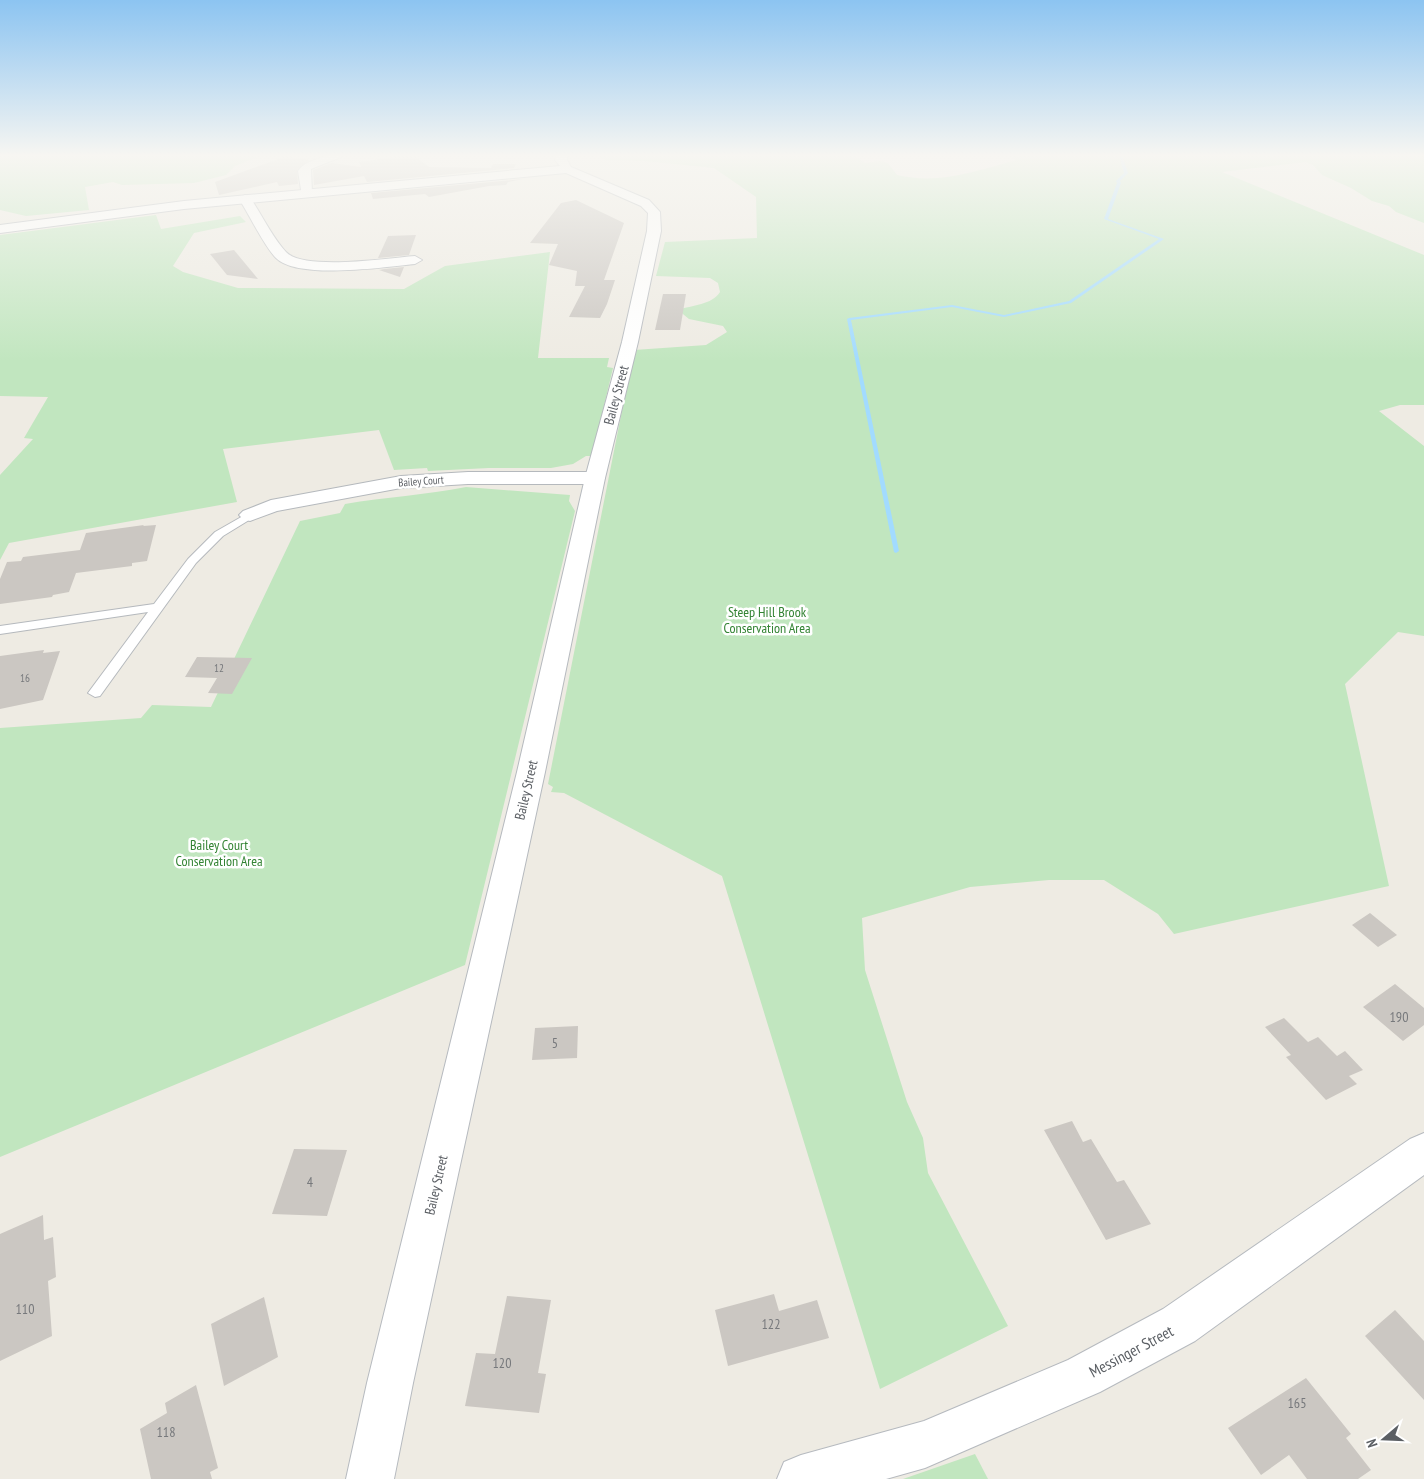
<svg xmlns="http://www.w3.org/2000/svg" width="1424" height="1479" font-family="'PT Sans Narrow',sans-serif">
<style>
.green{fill:#c1e6bf}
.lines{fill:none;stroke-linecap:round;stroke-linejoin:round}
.stream{fill:#a2dbff;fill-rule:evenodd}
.building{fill:#cbc7c2}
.lane-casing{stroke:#b5b9bd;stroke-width:2}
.street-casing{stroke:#b5b9bd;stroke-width:2}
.secondary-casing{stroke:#b6babf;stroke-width:2}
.lane{fill:#fff;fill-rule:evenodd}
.street{fill:#fff;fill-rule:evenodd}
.secondary{fill:#fff;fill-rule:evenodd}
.labels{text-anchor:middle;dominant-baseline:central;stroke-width:5;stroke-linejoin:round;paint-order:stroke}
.far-street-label{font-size:11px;fill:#5b5f64;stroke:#fff}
.number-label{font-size:11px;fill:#77797c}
.street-label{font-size:14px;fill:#5b5f64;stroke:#fff}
.park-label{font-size:14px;fill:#338333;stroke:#fff}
.near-number-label{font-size:14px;fill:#77797c}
.near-street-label{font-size:16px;fill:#5b5f64;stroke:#fff}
</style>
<rect width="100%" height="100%" fill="#eeebe3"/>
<g class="green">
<path d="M0,155H262L235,166L226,175L194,183L122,185L113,182L85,187L89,210L26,216L0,210Z"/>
<path d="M596,155H854L865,163L880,161L888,163L897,175C939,185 976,171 1016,160L1008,155H1424V223L1396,212L1389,206L1372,201L1351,188L1322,175L1313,165L1305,162L1222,172L1424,255V405H1400L1379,411L1424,446V636L1398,632L1345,684L1389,886L1174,934L1158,914L1104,880H1049L970,887L862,918L865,970L907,1102L923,1138L928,1173L1008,1326L880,1389L722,876L564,793L551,792L553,787L548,784L634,350L706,345L727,332L723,326L689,319L678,310C692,305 712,305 720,292L718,283L710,278L656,276L665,242L757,238L756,197L714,168L645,161L607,160Z"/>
<path d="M156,215L161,229L240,216L246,222L194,233L173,266L183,272L238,288L404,289L445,266L550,252L538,358H609L607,367L613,368L592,456H586L573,464L551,468H489L428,471L427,468L394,470L379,430L223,449L237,502L9,543L0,560V475L33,439L24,438L48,397L0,396V235Z"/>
<path d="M466,487L570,495L569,501L575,511L465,965L0,1157V728L141,718L152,705L211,707L300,521L340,513L345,504C385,497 426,495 466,487Z"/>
<path d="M975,1454L988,1479H903Z"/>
</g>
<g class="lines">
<path class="stream" d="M1119,155H1122L1128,173L1120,181L1121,183L1108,219L1164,239L1071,303L1004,317L952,307L851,320L899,551L896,553L894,552L847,319L849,318L952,305L1004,315L1069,301L1159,239L1104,219L1117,183L1116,181L1124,173Z"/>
</g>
<g class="building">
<path d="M408,155H413L429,167L491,168L493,164H516L514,168L367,182L364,176L314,185L313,170L332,163L361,167L359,162Z"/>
<path d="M286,156L310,160L297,170L298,184L279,186L277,182L219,195L215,182Z"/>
<path d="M523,179L508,182L506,185L489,186L429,197L425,194L373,199L371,193Z"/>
<path d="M576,200L624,223L604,280H615L607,304L600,318L569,317L585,286H575L577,271L549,265L558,244L530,243L561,203Z"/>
<path d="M416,235L409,255L378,258L388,236Z"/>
<path d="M234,250L258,279L227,275L210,254Z"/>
<path d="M404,267L400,277L379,270L384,269Z"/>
<path d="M663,294H686L680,330H655Z"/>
<path d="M144,525L143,526L156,525L147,561L132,563V566L76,573L69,592L53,595L52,597L0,604V579L7,562L21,561L23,557L80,550L86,533Z"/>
<path d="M44,650L43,653L60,651L43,700L0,709V656Z"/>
<path d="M197,657L252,658L232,694L208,693L217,678L185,677Z"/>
<path d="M1370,913L1397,935L1378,947L1352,925Z"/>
<path d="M1395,984L1424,1008V1025L1403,1041L1363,1007Z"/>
<path d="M1284,1018L1308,1042L1318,1037L1337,1056L1345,1051L1363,1070L1349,1076L1357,1084L1326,1100L1286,1057L1291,1055L1265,1027Z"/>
<path d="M578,1026L577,1058L532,1060L535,1028Z"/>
<path d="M1072,1121L1083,1142L1091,1139L1117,1182L1124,1180L1151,1224L1106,1240L1044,1130Z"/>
<path d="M294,1149L347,1150L327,1216L272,1214Z"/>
<path d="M43,1215L44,1240L53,1237L56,1277L48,1281L52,1336L0,1361V1234Z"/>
<path d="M774,1294L779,1311L817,1300L829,1338L728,1366L715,1310Z"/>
<path d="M507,1296L551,1300L538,1373L546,1374L539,1413L465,1406L476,1353L495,1354Z"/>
<path d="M264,1297L278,1357L224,1386L211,1324Z"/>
<path d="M1395,1310L1424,1341V1400L1365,1336Z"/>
<path d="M1306,1378L1351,1434L1346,1438L1371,1470L1358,1479H1307L1289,1455L1261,1475L1228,1428Z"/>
<path d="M196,1385L218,1468L210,1472L212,1479H151L140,1429L167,1413L165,1403Z"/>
</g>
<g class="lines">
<g class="lane-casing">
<path id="lane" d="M250,512L255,515L254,517L223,536L196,563L100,696L95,697L88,693L148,612L0,634V626L154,604L188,559L215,532Z"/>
</g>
<g class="street-casing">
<g id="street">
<path d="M330,155H346L311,169L312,193L310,196H302L298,171C305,161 318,159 330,155Z"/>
<path d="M245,195L249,196C261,213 272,237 286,252C304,271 389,258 415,256L422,260L415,264C385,267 298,280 276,258C264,246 249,214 239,199Z"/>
<path d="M468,472H595L602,474L605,478L602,482L595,484H468L401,488L277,511L250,521L243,519L239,515L243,511L271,500L401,476Z"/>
</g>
</g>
<g class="secondary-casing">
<g id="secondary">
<path d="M556,155H567V160L571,167L649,200L660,212L661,231L638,342L605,478L545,772L413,1383L394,1479H346L367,1383L517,772L585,478L622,342L647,231L648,213L641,206L566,173L184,209L0,233V225L184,201L560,166L555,160Z"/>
<path d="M1424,1133V1175L1195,1341L1100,1392L925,1468L886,1479H777L784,1462L801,1455L924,1421L1068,1360L1163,1309L1410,1139Z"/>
</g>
</g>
<use href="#lane" class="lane"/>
<use href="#street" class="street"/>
<use href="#secondary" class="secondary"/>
</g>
<linearGradient id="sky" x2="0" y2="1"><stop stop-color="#8cc4f1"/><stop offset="0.43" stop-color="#f7f6f2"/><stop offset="1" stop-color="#f7f6f2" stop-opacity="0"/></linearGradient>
<rect width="1424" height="362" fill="url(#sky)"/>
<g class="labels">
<g class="far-street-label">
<text transform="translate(421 481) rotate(-4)">Bailey Court</text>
</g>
<g class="number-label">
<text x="219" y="668">12</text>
<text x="25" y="678">16</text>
</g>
<g class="street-label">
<text transform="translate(616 395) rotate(-75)">Bailey Street</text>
<text transform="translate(526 790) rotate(-77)">Bailey Street</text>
<text transform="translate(436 1185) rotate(-77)">Bailey Street</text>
</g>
<g class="park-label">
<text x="767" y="612">Steep Hill Brook<tspan x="767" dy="16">Conservation Area</tspan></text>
<text x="219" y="845">Bailey Court<tspan x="219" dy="16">Conservation Area</tspan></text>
</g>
<g class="near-number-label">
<text x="1399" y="1017">190</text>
<text x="555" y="1043">5</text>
<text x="310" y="1182">4</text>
<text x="25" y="1309">110</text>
<text x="771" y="1324">122</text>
<text x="502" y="1363">120</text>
<text x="1297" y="1403">165</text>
<text x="166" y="1432">118</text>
</g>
<g class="near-street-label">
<text transform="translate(1131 1351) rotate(-28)">Messinger Street</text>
</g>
</g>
<g transform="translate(1384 1439) rotate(251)" stroke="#ffffff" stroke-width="4" paint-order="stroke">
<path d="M0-4L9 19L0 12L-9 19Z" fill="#5b5f64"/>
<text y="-8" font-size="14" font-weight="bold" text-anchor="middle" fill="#5b5f64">N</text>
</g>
</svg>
